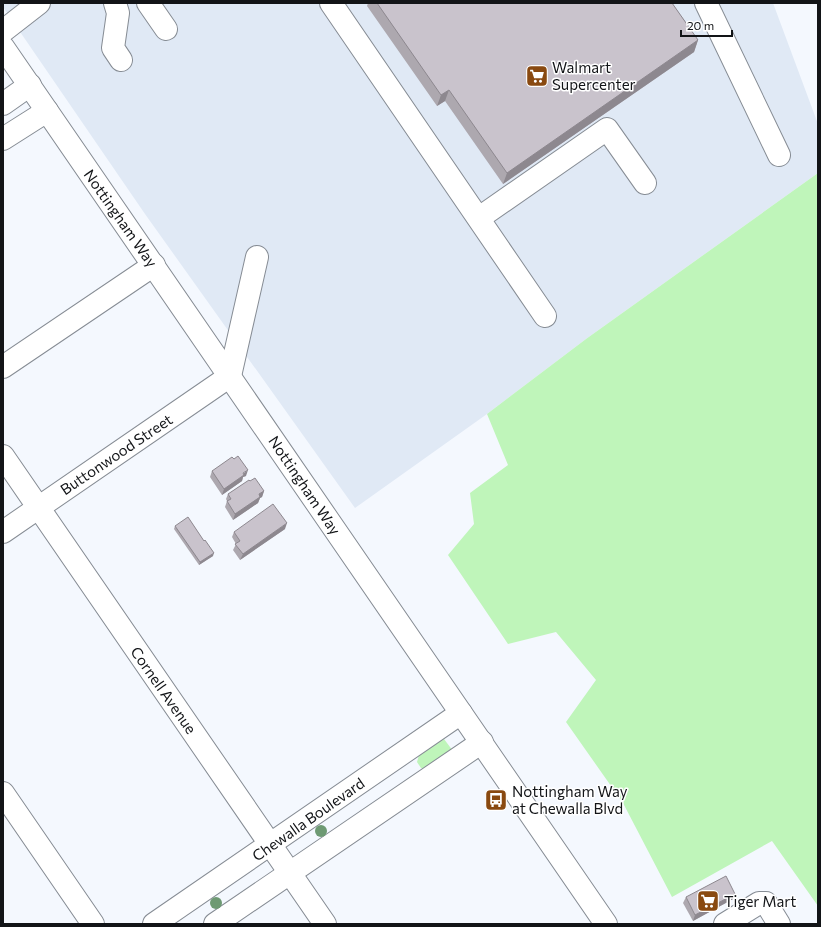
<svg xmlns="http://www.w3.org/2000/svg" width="821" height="927" font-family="Commissioner,sans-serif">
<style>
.built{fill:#e0e9f5}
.green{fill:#bff5ba}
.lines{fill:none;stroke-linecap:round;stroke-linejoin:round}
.minor-casing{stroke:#868c94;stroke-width:24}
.major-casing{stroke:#868c94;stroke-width:24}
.minor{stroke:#fff;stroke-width:22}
.major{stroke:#fff;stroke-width:22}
.tree{fill:#6e9a73}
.wall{fill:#ada8af}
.shaded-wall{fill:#8d888f}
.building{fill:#c9c3cc;stroke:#8d888f}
.labels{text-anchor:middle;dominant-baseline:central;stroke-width:3;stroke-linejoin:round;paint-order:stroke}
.poi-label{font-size:15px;fill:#121417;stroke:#fff;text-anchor:start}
.street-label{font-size:15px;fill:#121417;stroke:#fff}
</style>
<rect width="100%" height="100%" fill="#f4f8fe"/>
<path class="built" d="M3,3H773L818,124V173L586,339L487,414L355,508L145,214L3,7Z"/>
<g class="green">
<path d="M818,173V906L772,841L672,897L623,803L566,722L596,680L556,632L508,644L448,555L474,524L470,493L508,465L487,414L586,339Z"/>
<path d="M444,739L453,751L424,769L421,768L417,762L419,755Z"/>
</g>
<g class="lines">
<g class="minor-casing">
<g id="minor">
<path d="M115,3L118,13L113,48L121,60"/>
<path d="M148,3L166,29"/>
<path d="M331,3L545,316"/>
<path d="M706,3L779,155"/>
<path d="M3,31L39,3"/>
<path d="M3,104L30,85"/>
<path d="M3,139L47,111"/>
<path d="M479,218L607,129L645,183"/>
<path d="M3,367L154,265"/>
<path d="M3,456L325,924"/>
<path d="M3,532L230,376L257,257"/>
<path d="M3,793L93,924"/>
<path d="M154,924L461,713"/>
<path d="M215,924L482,742"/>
<path d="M725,924L759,903H766L779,924"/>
</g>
</g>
<g class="major-casing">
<path id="major" d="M3,47L606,924"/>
</g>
<use href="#minor" class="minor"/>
<use href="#major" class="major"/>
</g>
<g class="tree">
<circle cx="321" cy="831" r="6"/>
<circle cx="216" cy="903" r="6"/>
</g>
<g class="wall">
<path d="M368,3H672L698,40L694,52L503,184L445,101L437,106L367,6Z"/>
<path d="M212,471L246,476L243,477L242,481L222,495L210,477Z"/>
<path d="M250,481L264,491L262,497L260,498L258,503L233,520L225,507L227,501L226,499L228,494Z"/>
<path d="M175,526L213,556L199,565L174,529Z"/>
<path d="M285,529L240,560L233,550L236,544L232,537L234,532Z"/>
<path d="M735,894L733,899L693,921L683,903L686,897Z"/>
</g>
<g class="shaded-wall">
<path d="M698,40L694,52L503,184L507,173Z"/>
<path d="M449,90L445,101L437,106L441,95Z"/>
<path d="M248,470L246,476L243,477L242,481L222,495L224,489Z"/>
<path d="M264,491L262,497L260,498L258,503L233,520L235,514L259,494Z"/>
<path d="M287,523L285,529L240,560L243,554Z"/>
<path d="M214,553L213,556L199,565L200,562Z"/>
<path d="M735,894L733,899L693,921L695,915Z"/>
</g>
<g class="building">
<path d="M377,3H672L698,40L507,173L449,90L441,95Z"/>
<path d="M238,456L248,470L243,473L244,475L224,489L212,471L232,457L234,459Z"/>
<path d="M255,478L264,491L259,494L260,497L235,514L227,501L231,499L228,494L249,480L250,481Z"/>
<path d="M273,504L287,523L243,554L235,544L240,541L234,532Z"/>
<path d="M188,517L204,541L205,540L214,553L200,562L175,526Z"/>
<path d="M726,876L735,894L695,915L686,897Z"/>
</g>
<defs>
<g id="supermarket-square" transform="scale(1.15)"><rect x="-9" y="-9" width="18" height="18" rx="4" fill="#894910" stroke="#fff"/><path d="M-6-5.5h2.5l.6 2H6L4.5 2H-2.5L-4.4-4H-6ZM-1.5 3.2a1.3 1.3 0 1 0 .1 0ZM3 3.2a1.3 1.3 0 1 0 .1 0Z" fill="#fff"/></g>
<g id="bus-square" transform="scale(1.15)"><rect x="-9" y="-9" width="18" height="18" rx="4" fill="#894910" stroke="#fff"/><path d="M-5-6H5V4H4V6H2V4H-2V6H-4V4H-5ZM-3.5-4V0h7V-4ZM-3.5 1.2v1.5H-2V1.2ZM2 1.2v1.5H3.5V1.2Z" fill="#fff"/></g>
</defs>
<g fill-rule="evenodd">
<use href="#supermarket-square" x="537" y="76"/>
<use href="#bus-square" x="496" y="800"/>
<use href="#supermarket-square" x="708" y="901"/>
</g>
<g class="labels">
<g class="poi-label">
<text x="552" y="67">Walmart<tspan x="552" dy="17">Supercenter</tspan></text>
<text x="512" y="791">Nottingham Way<tspan x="512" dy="17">at Chewalla Blvd</tspan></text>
<text x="724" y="901">Tiger Mart</text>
</g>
<g class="street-label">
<text transform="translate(121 218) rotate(55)">Nottingham Way</text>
<text transform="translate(116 454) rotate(-34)">Buttonwood Street</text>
<text transform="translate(305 485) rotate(56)">Nottingham Way</text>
<text transform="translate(164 690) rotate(55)">Cornell Avenue</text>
<text transform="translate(308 819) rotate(-35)">Chewalla Boulevard</text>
</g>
</g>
<rect width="821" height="927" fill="none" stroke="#121417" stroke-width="8"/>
<path d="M681 30v6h51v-6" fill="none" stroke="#121417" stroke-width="2"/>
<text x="687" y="30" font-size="12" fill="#121417" stroke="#ffffff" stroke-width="3" paint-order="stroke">20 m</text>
</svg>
